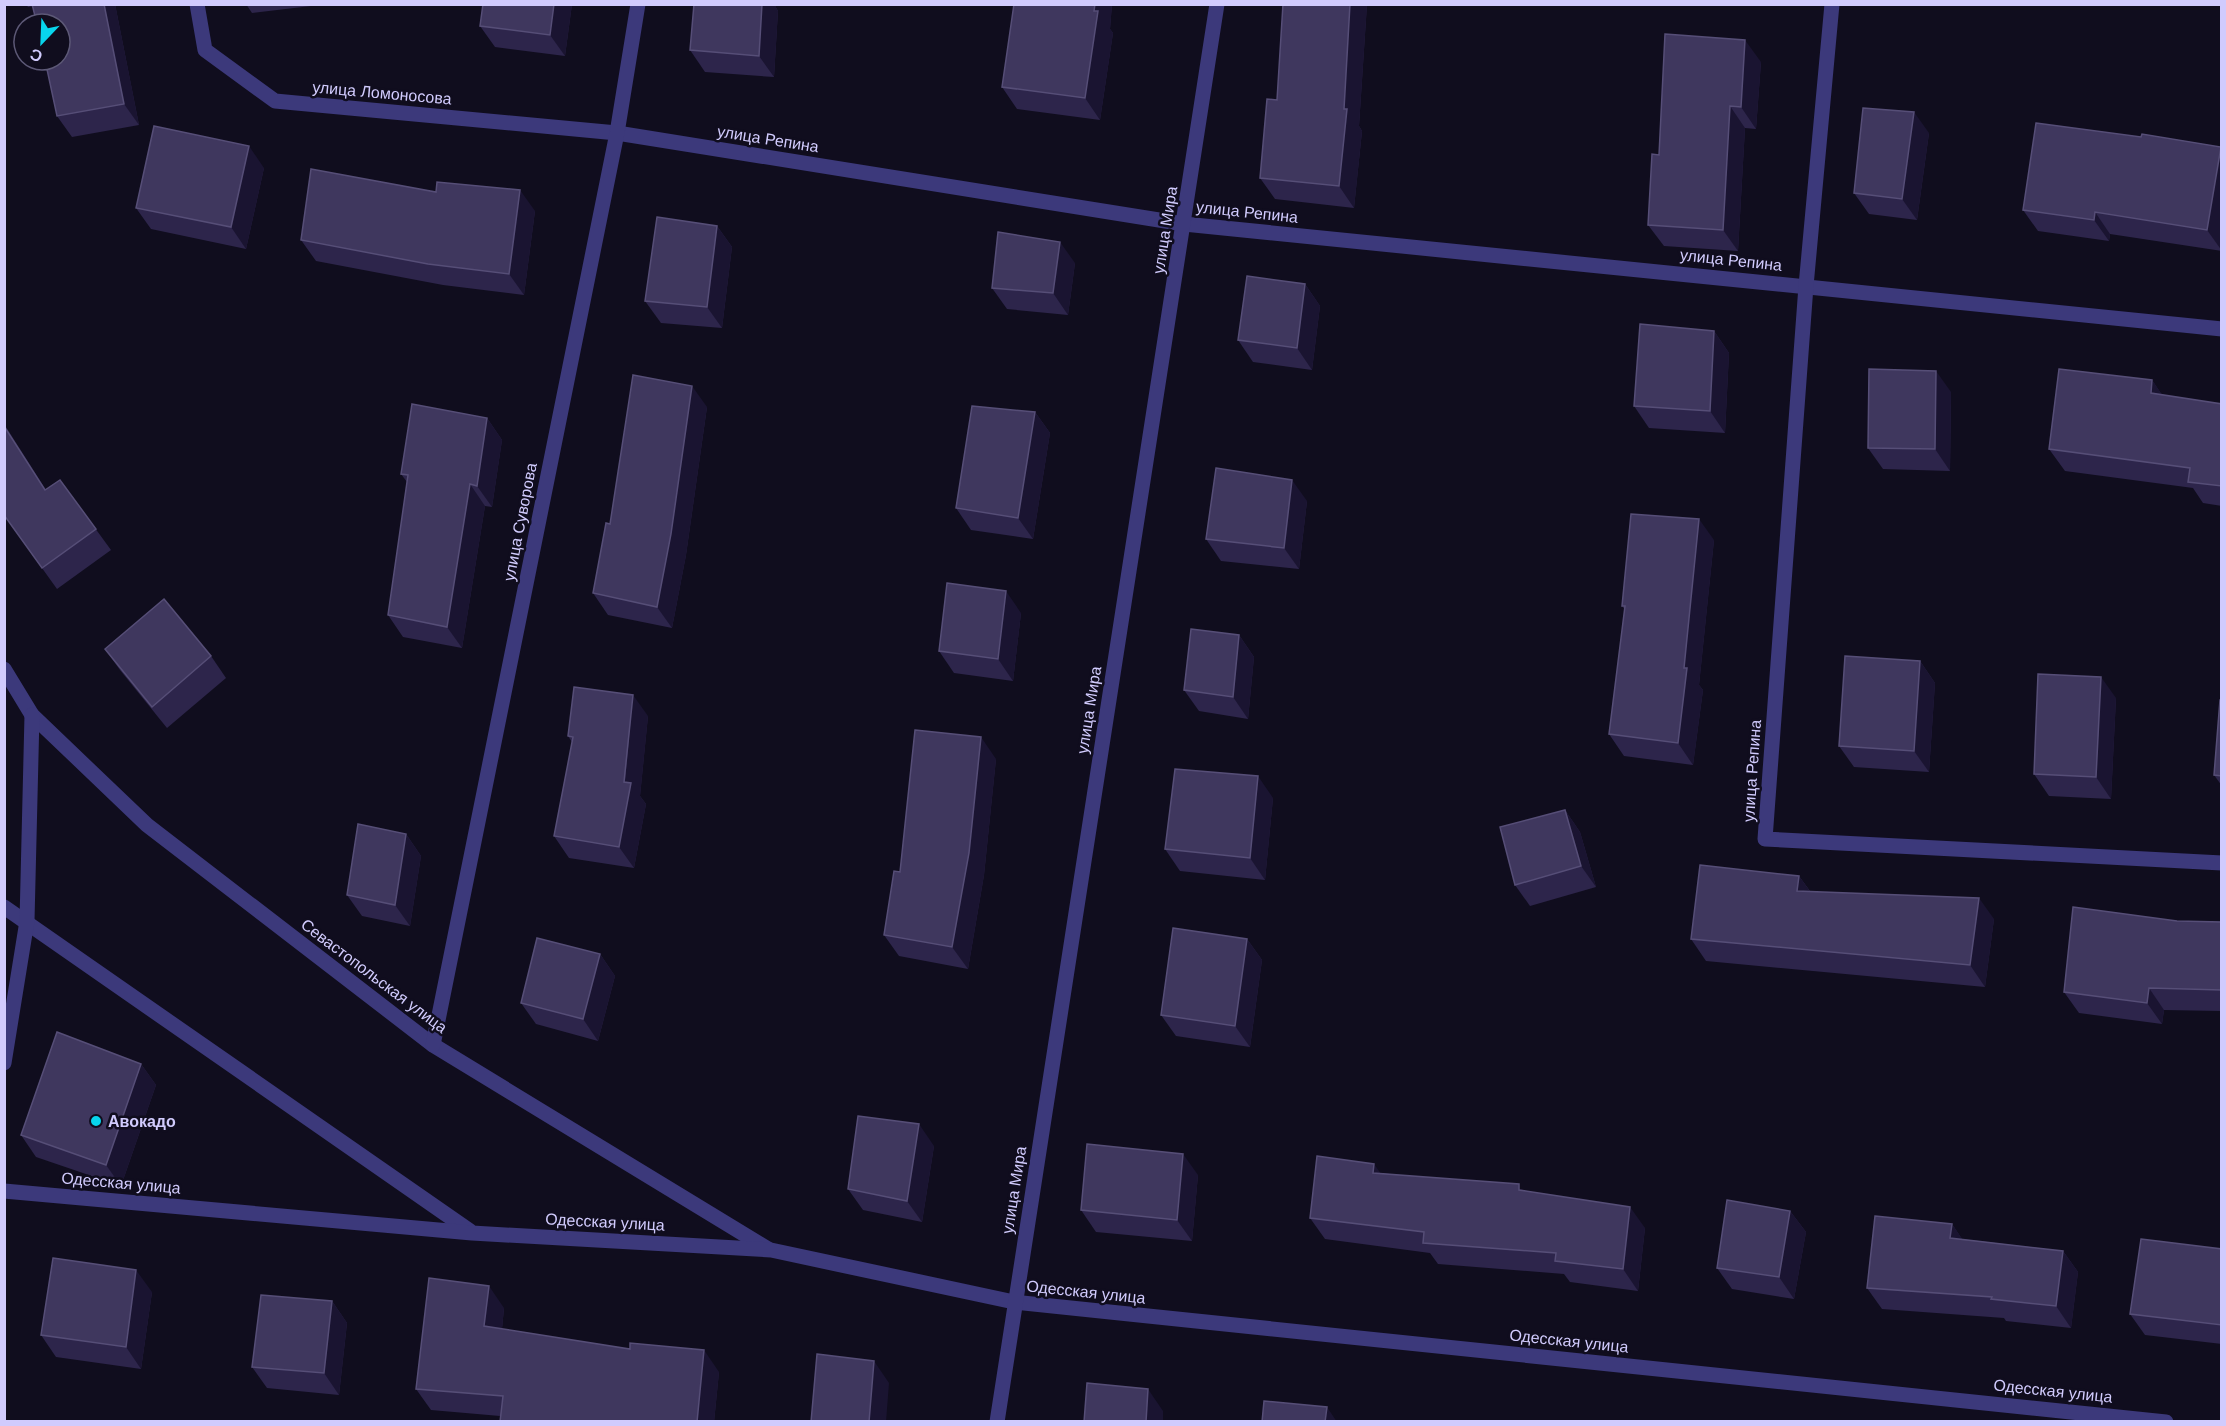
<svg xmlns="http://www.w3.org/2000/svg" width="2226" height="1426" font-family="Arial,sans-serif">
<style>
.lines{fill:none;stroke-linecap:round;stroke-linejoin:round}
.minor{stroke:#3c397b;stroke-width:15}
.wall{fill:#2d254b}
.shaded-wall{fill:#1a1431}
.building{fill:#3f375e;stroke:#564e77;stroke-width:1.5}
.poi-dot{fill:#08d5ed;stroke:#100d1e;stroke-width:2}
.labels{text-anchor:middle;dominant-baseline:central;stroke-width:5;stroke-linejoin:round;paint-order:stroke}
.street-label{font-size:16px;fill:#d1cbfd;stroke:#100d1e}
.poi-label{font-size:16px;font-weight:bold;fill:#d1cbfd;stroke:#100d1e;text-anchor:start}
</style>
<rect width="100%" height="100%" fill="#100d1e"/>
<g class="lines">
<g class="minor">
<path d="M197,4L205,50L275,101L617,133L1184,224L2222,329"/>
<path d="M1832,4L1806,286L1765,839L2222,863"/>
<path d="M4,669L32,715L147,825L433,1045L768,1249"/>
<path d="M4,907L470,1231"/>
<path d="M433,1045L617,133L638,4"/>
<path d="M4,1063L27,921L32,715"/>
<path d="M4,1191L472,1233L771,1250L1014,1302L2166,1422"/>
<path d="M997,1422L1217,4"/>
</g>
</g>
<g class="wall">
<path d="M26,4H115L139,125L72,137L57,116L33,6L28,7Z"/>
<path d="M246,4H311V6L252,13Z"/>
<path d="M572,4L565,56L495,47L480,26Z"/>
<path d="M694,4H774L778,11L774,77L705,72L690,50Z"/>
<path d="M1014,4H1112L1110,29L1113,33L1100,120L1017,109L1002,87Z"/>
<path d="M1283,4H1367L1359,126L1362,131L1354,208L1275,199L1260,178L1277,100Z"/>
<path d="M1761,62L1756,129L1745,128L1738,251L1664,246L1648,225L1659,155Z"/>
<path d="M1929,133L1917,220L1869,214L1854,193Z"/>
<path d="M2221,147L2222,251L2110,234L2109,241L2038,231L2023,210Z"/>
<path d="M264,168L246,249L151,229L136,208Z"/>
<path d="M436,192L535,211L524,295L443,285L316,261L301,240Z"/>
<path d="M717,226L732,247L722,328L661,323L645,301Z"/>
<path d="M1075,263L1068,315L1007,309L992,288Z"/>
<path d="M1305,284L1320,306L1312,370L1253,362L1238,340Z"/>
<path d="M1714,331L1729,353L1725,433L1649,428L1634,406Z"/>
<path d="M2152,380L2162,395L2222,404V506L2203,503L2193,488L2065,471L2049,449Z"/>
<path d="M1951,392L1950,471L1883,469L1868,448Z"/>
<path d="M707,407L686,555L672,628L608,615L593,593L610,524Z"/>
<path d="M1035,412L1050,433L1033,539L971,530L956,508Z"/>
<path d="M487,418L502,440L492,507L485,506L462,648L403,637L388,615L407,482L401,474Z"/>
<path d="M4,424L46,490L60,480L111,550L57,589L4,515Z"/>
<path d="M1307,501L1299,569L1221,561L1206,539Z"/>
<path d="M1714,540L1699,685L1703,690L1693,765L1624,756L1609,734L1625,610L1622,606Z"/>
<path d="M1021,613L1013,681L954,673L939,651Z"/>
<path d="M1239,635L1254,657L1248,719L1199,711L1184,690Z"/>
<path d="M105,649L211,656L226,678L167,728L120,670Z"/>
<path d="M1920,661L1935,683L1929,772L1854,767L1839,746Z"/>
<path d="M2116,698L2111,799L2049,796L2034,774Z"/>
<path d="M2222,700V786L2214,775Z"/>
<path d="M648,716L640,796L646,804L634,868L569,858L554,836L572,742L568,736Z"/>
<path d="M996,759L984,875L968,969L899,956L884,935L900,872Z"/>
<path d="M1273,798L1265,880L1180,871L1165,849Z"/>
<path d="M1565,810L1580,832L1596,887L1530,906L1515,885Z"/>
<path d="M406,834L421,856L410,926L362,916L347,895Z"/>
<path d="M1799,876L1810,891L1994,919L1985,987L1706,961L1691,939Z"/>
<path d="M2177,921L2222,922V1011L2164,1010L2162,1024L2079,1013L2064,992Z"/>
<path d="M1247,939L1262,960L1250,1047L1176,1036L1161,1015Z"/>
<path d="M600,954L615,976L598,1041L536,1024L521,1003Z"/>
<path d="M141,1064L156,1085L121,1186L36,1157L21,1135Z"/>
<path d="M934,1146L922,1222L863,1210L848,1189Z"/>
<path d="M1381,1173L1524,1190L1645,1228L1638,1291L1570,1282L1564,1274L1438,1264L1430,1253L1325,1239L1310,1218Z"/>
<path d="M1198,1175L1192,1241L1096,1232L1081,1210Z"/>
<path d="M1790,1211L1806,1232L1794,1299L1732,1289L1717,1268Z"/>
<path d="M1952,1224L1962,1239L2063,1251L2078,1272L2071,1328L2006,1321L2004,1318L1882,1309L1867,1288Z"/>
<path d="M2222,1249V1344L2145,1335L2130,1314Z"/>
<path d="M152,1292L141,1369L56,1357L41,1335Z"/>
<path d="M332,1301L347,1323L339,1395L267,1388L252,1367Z"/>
<path d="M504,1308L502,1329L719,1372L714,1422H500V1416L431,1410L416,1389Z"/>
</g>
<g class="shaded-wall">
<path d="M104,4H115L139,125L124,104Z"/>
<path d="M554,4H572L565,56L550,35Z"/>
<path d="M762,4H774L778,11L774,77L759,56Z"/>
<path d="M1095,4H1112L1110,29L1113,33L1100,120L1085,98Z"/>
<path d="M1350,4H1367L1359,126L1362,131L1354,208L1339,186Z"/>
<path d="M1745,40L1761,62L1756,129L1741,107Z"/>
<path d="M1730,106L1745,128L1738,251L1723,230Z"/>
<path d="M1914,112L1929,133L1917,220L1902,199Z"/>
<path d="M249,146L264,168L246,249L231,227Z"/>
<path d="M2221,147L2222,148V251L2207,230Z"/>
<path d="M520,190L535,211L524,295L509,274Z"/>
<path d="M2095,212L2110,234L2109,241L2094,220Z"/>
<path d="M717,226L732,247L722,328L707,307Z"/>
<path d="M1060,242L1075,263L1068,315L1053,293Z"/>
<path d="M1305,284L1320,306L1312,370L1297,348Z"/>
<path d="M1714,331L1729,353L1725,433L1710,411Z"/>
<path d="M1936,371L1951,392L1950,471L1935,449Z"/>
<path d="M2152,380L2167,402L2151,393Z"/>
<path d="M692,386L707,407L686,555L672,628L657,607Z"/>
<path d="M1035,412L1050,433L1033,539L1018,518Z"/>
<path d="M487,418L502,440L492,507L477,486Z"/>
<path d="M4,424L60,512L45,490L4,426Z"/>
<path d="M1292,480L1307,501L1299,569L1284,548Z"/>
<path d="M470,484L485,506L462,648L447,627Z"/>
<path d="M1699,519L1714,540L1699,685L1703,690L1693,765L1678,743L1684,668Z"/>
<path d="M1006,591L1021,613L1013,681L998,659Z"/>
<path d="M1239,635L1254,657L1248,719L1233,697Z"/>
<path d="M1920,661L1935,683L1929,772L1914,751Z"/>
<path d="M2101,677L2116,698L2111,799L2096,777Z"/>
<path d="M633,695L648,716L640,796L646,804L634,868L619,847Z"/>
<path d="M981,737L996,759L984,875L968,969L952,947Z"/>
<path d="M1258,776L1273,798L1265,880L1250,858Z"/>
<path d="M1565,810L1580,832L1596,887L1581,866Z"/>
<path d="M406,834L421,856L410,926L395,905Z"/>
<path d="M1799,876L1814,897L1797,891Z"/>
<path d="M1979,898L1994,919L1985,987L1970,965Z"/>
<path d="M1247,939L1262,960L1250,1047L1235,1026Z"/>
<path d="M600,954L615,976L598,1041L583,1019Z"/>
<path d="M2149,988L2164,1010L2162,1024L2147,1003Z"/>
<path d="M141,1064L156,1085L121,1186L106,1165Z"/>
<path d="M919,1124L934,1146L922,1222L907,1201Z"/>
<path d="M1183,1154L1198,1175L1192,1241L1177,1220Z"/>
<path d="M1374,1164L1389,1185L1373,1173Z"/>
<path d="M1630,1207L1645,1228L1638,1291L1623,1269Z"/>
<path d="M1790,1211L1806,1232L1794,1299L1779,1277Z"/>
<path d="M1952,1224L1967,1246L1950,1238Z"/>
<path d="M2063,1251L2078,1272L2071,1328L2056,1306Z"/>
<path d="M136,1270L152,1292L141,1369L126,1347Z"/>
<path d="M489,1286L504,1308L500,1348L484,1326Z"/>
<path d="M332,1301L347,1323L339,1395L324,1373Z"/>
<path d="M704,1350L719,1372L714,1422H697Z"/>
<path d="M874,1361L889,1383L886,1422H869Z"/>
<path d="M1148,1389L1163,1411V1422H1146Z"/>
<path d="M1327,1407L1337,1422H1325Z"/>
</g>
<g class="building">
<path d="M32,4H104L124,104L57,116L45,60H60V24H37Z"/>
<path d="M483,4H554L550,35L480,26Z"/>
<path d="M694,4H762L759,56L690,50Z"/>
<path d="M1014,4H1095L1094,11H1098L1085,98L1002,87Z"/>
<path d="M1283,4H1350L1344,109H1347L1339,186L1260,178L1267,99L1277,100Z"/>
<path d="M1665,34L1745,40L1741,107L1730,106L1723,230L1648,225L1652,154L1659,155Z"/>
<path d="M1863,108L1914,112L1902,199L1854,193Z"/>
<path d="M2036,123L2141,137L2142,134L2221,147L2207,230L2095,212L2094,220L2023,210Z"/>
<path d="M154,126L249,146L231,227L136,208Z"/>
<path d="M311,169L436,192L437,182L520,190L509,274L428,264L301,240Z"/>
<path d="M657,217L717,226L707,307L645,301Z"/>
<path d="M998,232L1060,242L1053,293L992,288Z"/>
<path d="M1247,276L1305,284L1297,348L1238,340Z"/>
<path d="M1640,324L1714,331L1710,411L1634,406Z"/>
<path d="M1869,369L1936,371L1935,449L1868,448Z"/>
<path d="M2059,369L2152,380L2151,393L2222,404V486L2188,482L2190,468L2049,449Z"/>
<path d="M633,375L692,386L671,534L657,607L593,593L606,523L610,524Z"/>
<path d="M412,404L487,418L477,486L470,484L447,627L388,615L408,475L401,474Z"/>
<path d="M972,406L1035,412L1018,518L956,508Z"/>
<path d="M4,426L45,490L60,480L96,529L42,568L4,515Z"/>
<path d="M1216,468L1292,480L1284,548L1206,539Z"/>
<path d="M1631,514L1699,519L1684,668H1687L1678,743L1609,734L1625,606H1622Z"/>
<path d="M947,583L1006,591L998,659L939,651Z"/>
<path d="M164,599L211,656L152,707L105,649Z"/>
<path d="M1191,629L1239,635L1233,697L1184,690Z"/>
<path d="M1845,656L1920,661L1914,751L1839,746Z"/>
<path d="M2038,674L2101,677L2096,777L2034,774Z"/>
<path d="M574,687L633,695L624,782L631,783L619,847L554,836L573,737L568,736Z"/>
<path d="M2220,700H2222V776L2214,775Z"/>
<path d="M915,730L981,737L969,853L952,947L884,935L894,871L900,872Z"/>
<path d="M1175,769L1258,776L1250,858L1165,849Z"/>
<path d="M1565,810L1581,866L1515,885L1500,827Z"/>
<path d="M358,824L406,834L395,905L347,895Z"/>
<path d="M1700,865L1799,876L1797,891L1979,898L1970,965L1691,939Z"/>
<path d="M2073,907L2177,921L2222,922V990L2149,988L2147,1003L2064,992Z"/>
<path d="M1173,928L1247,939L1235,1026L1161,1015Z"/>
<path d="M537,938L600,954L583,1019L521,1003Z"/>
<path d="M57,1032L141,1064L106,1165L21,1135Z"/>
<path d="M858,1116L919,1124L907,1201L848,1189Z"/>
<path d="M1087,1144L1183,1154L1177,1220L1081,1210Z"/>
<path d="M1317,1156L1374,1164L1373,1173L1519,1184V1190L1630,1207L1623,1269L1555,1261L1556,1253L1423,1243L1424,1232L1310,1218Z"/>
<path d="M1727,1200L1790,1211L1779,1277L1717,1268Z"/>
<path d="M1875,1216L1952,1224L1950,1238L2063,1251L2056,1306L1991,1299L1992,1297L1867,1288Z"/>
<path d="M2141,1239L2222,1249V1325L2130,1314Z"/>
<path d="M53,1258L136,1270L126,1347L41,1335Z"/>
<path d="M429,1278L489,1286L484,1326L630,1349V1343L704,1350L697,1422H500L503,1396L416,1389Z"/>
<path d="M261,1295L332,1301L324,1373L252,1367Z"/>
<path d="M817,1354L874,1361L869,1422H811Z"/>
<path d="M1087,1383L1148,1389L1146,1422H1084Z"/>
<path d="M1264,1401L1327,1407L1325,1422H1262Z"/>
</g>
<circle class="poi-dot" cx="96" cy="1121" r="6"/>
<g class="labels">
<g class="street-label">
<text transform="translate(382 93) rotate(5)">улица Ломоносова</text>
<text transform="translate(768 139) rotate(9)">улица Репина</text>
<text transform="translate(1247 212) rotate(6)">улица Репина</text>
<text transform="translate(1165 230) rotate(-81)">улица Мира</text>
<text transform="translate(1731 260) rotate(6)">улица Репина</text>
<text transform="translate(520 522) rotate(-79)">улица Суворова</text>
<text transform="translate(1089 710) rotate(-81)">улица Мира</text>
<text transform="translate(1752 771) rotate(-86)">улица Репина</text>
<text transform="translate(374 976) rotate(37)">Севастопольская улица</text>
<text transform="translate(121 1183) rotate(5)">Одесская улица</text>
<text transform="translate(1014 1190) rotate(-81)">улица Мира</text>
<text transform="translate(605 1222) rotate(3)">Одесская улица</text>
<text transform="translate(1086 1292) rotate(6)">Одесская улица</text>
<text transform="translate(1569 1341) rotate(6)">Одесская улица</text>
<text transform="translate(2053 1391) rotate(6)">Одесская улица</text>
</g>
<g class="poi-label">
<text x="108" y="1121">Авокадо</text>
</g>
</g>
<rect width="2226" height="1426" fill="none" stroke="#d1cbfd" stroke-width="12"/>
<g transform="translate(42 42) rotate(203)"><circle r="28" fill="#100d1e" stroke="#5d5977" stroke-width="1.5"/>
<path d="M0-4.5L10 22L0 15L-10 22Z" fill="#08d5ed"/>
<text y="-9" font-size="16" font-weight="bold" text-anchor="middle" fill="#d1cbfd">С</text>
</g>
</svg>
